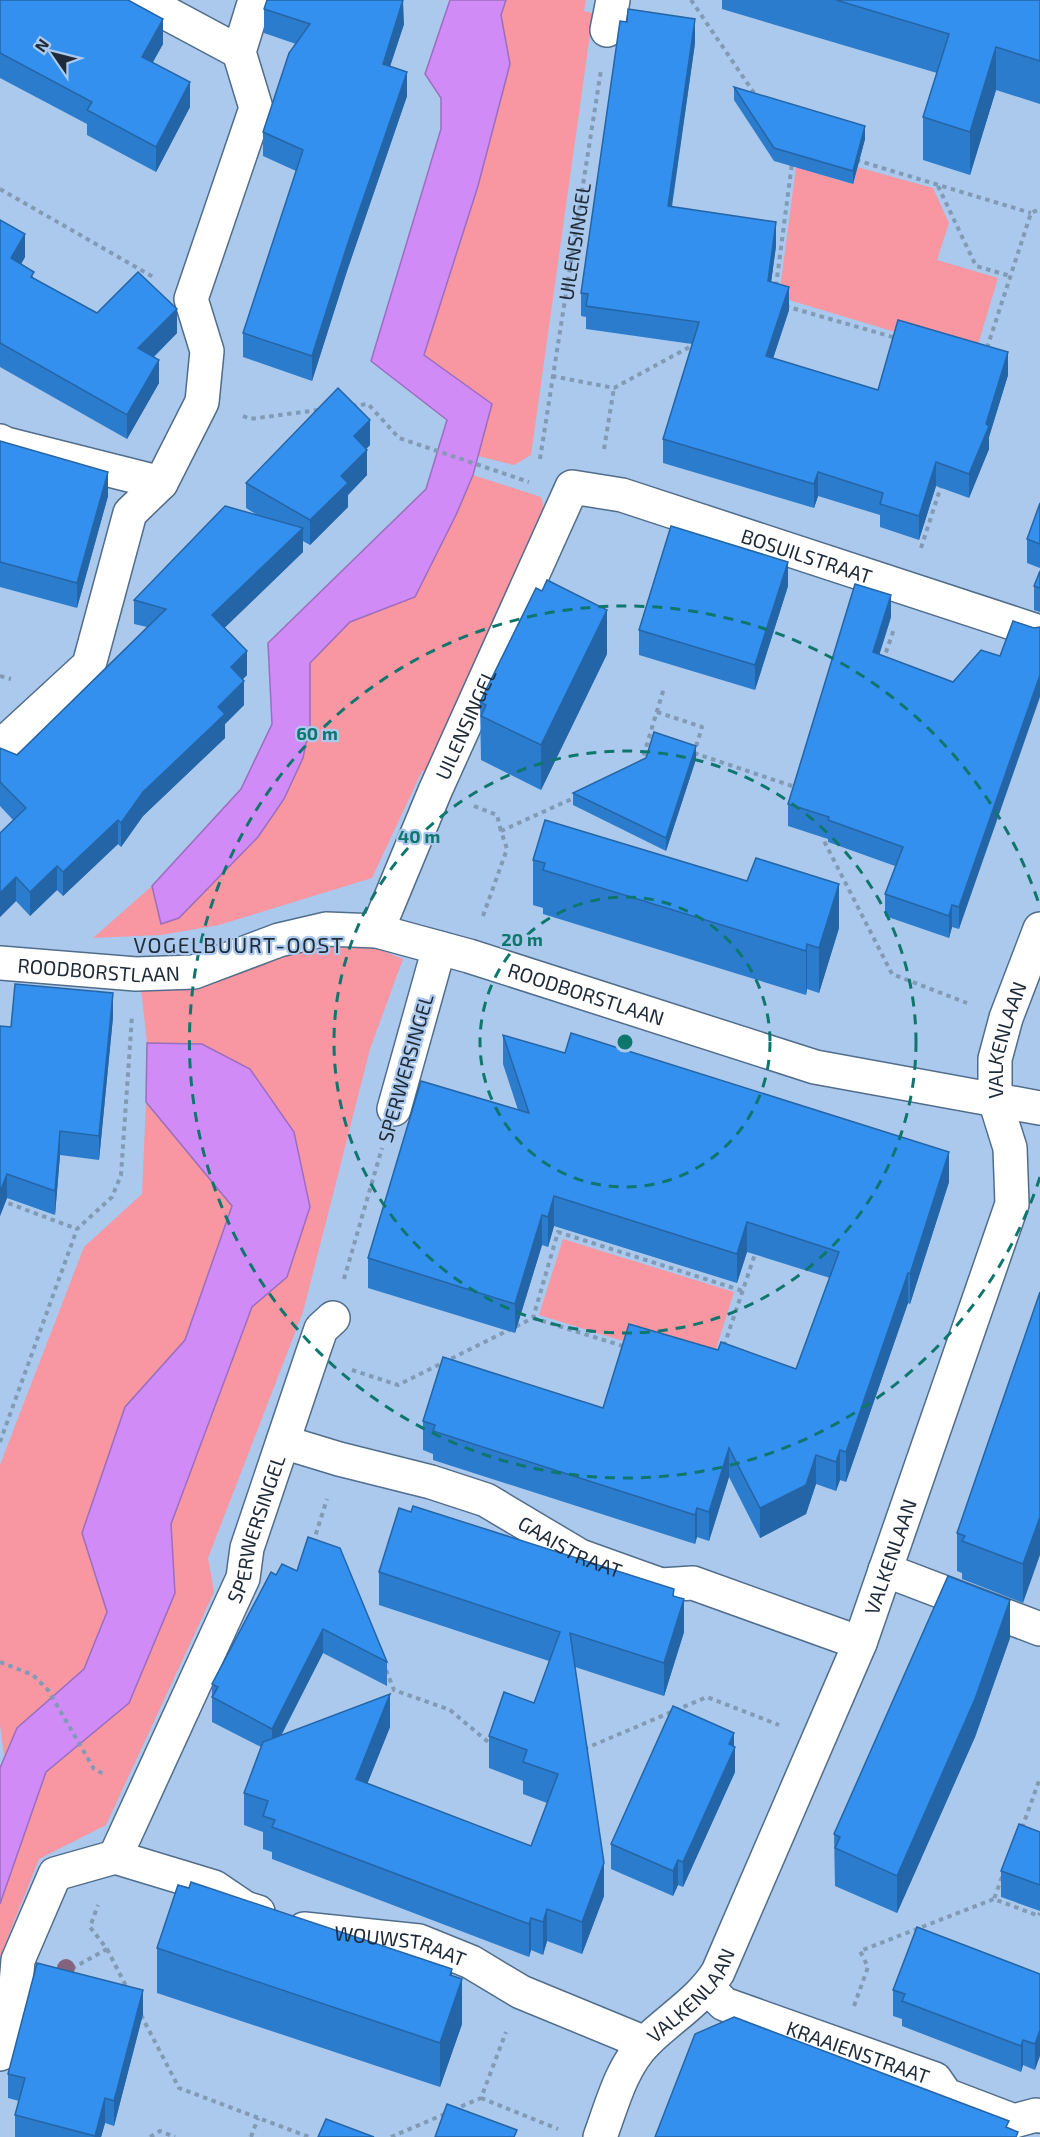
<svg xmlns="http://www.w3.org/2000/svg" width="1040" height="2137" font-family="'Exo 2',sans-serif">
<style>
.green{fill:#f896a2}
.water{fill:#d08bf7;stroke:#9b6ebe;stroke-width:1.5}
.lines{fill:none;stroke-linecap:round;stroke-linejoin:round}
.minor-casing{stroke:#516d8c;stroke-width:36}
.path{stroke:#819ab6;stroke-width:4;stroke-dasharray:4.5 4.5;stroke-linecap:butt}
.minor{stroke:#fff;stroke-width:33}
.tree{fill:#84637f}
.wall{fill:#2c7ccd}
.shaded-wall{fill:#2465a7}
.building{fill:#3390ee;stroke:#2465a7;stroke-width:1.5}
.ring{fill:none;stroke:#0f766e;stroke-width:3;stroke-dasharray:10 8}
.labels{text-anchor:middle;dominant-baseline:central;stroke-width:4.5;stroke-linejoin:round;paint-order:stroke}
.street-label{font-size:20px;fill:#202b39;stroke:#abc9ec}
.neighbourhood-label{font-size:21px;letter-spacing:1.5px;fill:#202b39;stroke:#abc9ec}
.centre{fill:#0f766e;stroke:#abc9ec;stroke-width:3}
.ring-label{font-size:18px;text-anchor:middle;font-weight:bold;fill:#0f766e;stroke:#abc9ec;stroke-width:4.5;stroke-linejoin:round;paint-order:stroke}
</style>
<rect width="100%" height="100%" fill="#abc9ec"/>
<g class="green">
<path d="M506,0H586L584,11L593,13L531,455L514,465L478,456L492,404L424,355L478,186L510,64L501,14Z"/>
<path d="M796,167L852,184L857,167L933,188L949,223L937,260L998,278L976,351L912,337L779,297Z"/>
<path d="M473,475L541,497L546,517L428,772L422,771L372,878L219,925L161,935L93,938L152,886L161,924L258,837L284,799L303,758L310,725V663L350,622L415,597L456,515Z"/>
<path d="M313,940L376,948L403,959L370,1049L303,1312L208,1558L214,1592L106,1825L39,1859L0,1957V1904L46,1772L129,1703L175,1593L171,1524L252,1307L287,1277L202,1044L147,1043L141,988Z"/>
<path d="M146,1102L233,1206L185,1340L125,1407L82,1533L107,1612L84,1669L17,1728L4,1756L0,1724V1465L84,1247L142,1194Z"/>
<path d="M563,1239L734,1292L710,1368L539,1315Z"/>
</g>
<g class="water">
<path d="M450,0H506L501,15L510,64L478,186L424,355L492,404L473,475L456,515L415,597L350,622L310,663V725L303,758L284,799L258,837L179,918L161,924L152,886L241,789L272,724L268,643L426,489L447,420L371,361L441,129V98L425,74Z"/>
<path d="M147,1043L202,1044L250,1069L294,1132L310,1207L287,1277L252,1307L171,1524L175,1593L129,1703L46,1772L0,1904V1768L17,1728L84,1669L107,1612L82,1533L125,1407L185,1340L232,1206L146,1102Z"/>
</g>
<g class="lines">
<g class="minor-casing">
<g id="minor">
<path d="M142,0L239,52"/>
<path d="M607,30L613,0"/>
<path d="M0,441L6,444L161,483"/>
<path d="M0,747L89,665L130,513L161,483L202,402L207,351L191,299L256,108L239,52L255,0"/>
<path id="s2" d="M377,931L435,791L572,487L622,495L1040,632"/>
<path id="s3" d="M0,963L136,974L194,972L279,940L326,929L377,931L469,956L815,1067L1040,1108"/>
<path d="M394,1109L439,948"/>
<path id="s4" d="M283,1442L339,1459L431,1482L486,1500L580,1556L661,1585L693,1583L860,1643"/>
<path d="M885,1570L1040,1629"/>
<path d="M115,1857L214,1887L245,1908L258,1912"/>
<path id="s5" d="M304,1929L419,1941L471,1962L521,1992L645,2043"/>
<path id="s6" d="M708,1988L724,2004L935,2079L946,2095L1014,2121L1036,2115L1040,2116"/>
<path id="s7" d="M0,2054L15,1997L18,1960L55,1874L115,1857L243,1578L247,1548L311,1358L321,1329L333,1318"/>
<path id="s8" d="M600,2137C612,2105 621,2067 646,2042C670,2018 700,2001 718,1972L860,1643L1012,1204L1010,1148L995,1100V1059L1006,1018L1040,929"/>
</g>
</g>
<g class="path">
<path d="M691,0L756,96"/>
<path d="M856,160L1031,213"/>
<path d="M938,186L976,266L1010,276"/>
<path d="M0,189L155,278"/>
<path d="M776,286L792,163"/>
<path d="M785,306L896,338"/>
<path d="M987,348L1031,213L1040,209"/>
<path d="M552,376L614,388L695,344"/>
<path d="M352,406L368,404L399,438L529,482"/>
<path d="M243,416L250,419L318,410"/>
<path d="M604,449L614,388"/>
<path id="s1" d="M540,459L601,70"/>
<path d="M921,548L942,483"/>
<path d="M883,661L894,629"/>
<path d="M0,676L11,679"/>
<path d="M657,712L702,727L695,750"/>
<path d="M694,753L798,788"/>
<path d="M641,764L664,688"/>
<path d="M474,806L497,815L501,831"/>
<path d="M824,833L823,839L892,974L967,1003"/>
<path d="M483,916L507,849L501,831L576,797"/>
<path d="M0,1200L77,1229"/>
<path d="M344,1279L382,1148"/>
<path d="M533,1318L626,1347"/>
<path d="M724,1346L756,1251"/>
<path d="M352,1370L398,1385L533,1318L558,1232L743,1291"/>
<path d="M0,1442L77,1229L112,1197L121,1175L132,1016"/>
<path d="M313,1543L327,1499"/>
<path d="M0,1662L33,1675L48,1690L94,1769L106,1775"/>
<path d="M386,1670L394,1690L450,1710L493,1746"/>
<path d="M584,1749L707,1697L779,1725"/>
<path d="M1022,1828L1040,1778"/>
<path d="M1002,1877L994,1899L1039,1916L1040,1913"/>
<path d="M107,1949L128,1990"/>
<path d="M64,1973L107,1949L90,1927L98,1905"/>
<path d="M854,2006L868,1967L860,1951L994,1899"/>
<path d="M141,2015L179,2088L309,2137"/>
<path d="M481,2098L558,2129"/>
<path d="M453,2110L481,2098L506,2032"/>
<path d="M150,2137L160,2131L175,2137"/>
<path d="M251,2137L258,2118"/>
<path d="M391,2137L447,2113"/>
</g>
<use href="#minor" class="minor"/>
</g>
<circle class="tree" cx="66" cy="1968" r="9"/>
<g class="wall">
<path d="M0,0L163,44L152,63L190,107L156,172L87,135V124L0,78Z"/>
<path d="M722,0H1040V104L996,90L970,175L923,160V117L937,73L722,9Z"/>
<path d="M264,9L404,24L390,66L407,96L347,271L312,381L243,357V333L296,171L263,156V132L296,44L264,33Z"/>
<path d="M695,43L672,207L776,246L771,282L789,310L773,358L878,390L1008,375L989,437V449L969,498L936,486L919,540L880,527V515L818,496L814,508L663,463V439L692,344L586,329V317L581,316V293Z"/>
<path d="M734,87L865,139L853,184L774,161L734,100Z"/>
<path d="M0,220L25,257L21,264L34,278L97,313L177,333L154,357L159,383L127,439L0,367Z"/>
<path d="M0,441L108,496L77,608L0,587Z"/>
<path d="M370,445L366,449L367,475L348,495V507L310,545L303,541V552L224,628L247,675L243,679L244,705L225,724V738L143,816L121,847L118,844L63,896L57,890L30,916L16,901L0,917V833L13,820L0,806V748L17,755L147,627L134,624V600L259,516L246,508V483Z"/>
<path d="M1040,503V568L1027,563V539Z"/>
<path d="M1040,571V612L1034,610V586Z"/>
<path d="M788,586L755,690L639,655V630Z"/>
<path d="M891,617L879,655L953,682L1000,656L1034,628L959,929L952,927L949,938L885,916V894L895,866L828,842V839L788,826V804Z"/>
<path d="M607,654L541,790L481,760L480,702Z"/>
<path d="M696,759L666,851L573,805V793Z"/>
<path d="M533,860L839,928L819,993L807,989L806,995L543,914V908L533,905Z"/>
<path d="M113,1017L99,1160L60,1155L55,1215L7,1198L0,1216L11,1027Z"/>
<path d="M503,1035L949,1182L910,1304L908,1303L846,1482L840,1480L836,1491L816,1484L806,1514L760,1538L729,1477L709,1541L697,1537L695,1544L433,1460V1454L423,1450V1421L603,1408L718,1350L796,1369L830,1278L747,1252L737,1283L554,1226L548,1247L542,1245L515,1333L368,1288V1258L518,1110L503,1064Z"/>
<path d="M1040,1292L1023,1603L962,1579V1573L957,1571V1533Z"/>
<path d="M271,1572L387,1662V1686L323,1653L281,1736L390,1727L367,1784L531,1846L547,1803L523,1794V1781L489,1768V1736L534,1703L549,1661L379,1605V1572L674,1596L684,1632L664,1696L575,1667L604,1896L582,1954L547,1941L543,1955L531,1950L529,1957L272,1859V1852L263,1849V1832L244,1825V1793L261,1747L212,1722V1684Z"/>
<path d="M1010,1638L975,1737L897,1913L835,1886L834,1834Z"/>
<path d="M734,1746L735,1772L683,1887L678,1885L673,1896L611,1869V1844Z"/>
<path d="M1040,1832V1911L1001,1897V1871Z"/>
<path d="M157,1948L452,1976L462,2024L440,2087L157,1993Z"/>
<path d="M1040,1974L1035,2070L1023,2065L1021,2072L902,2026V2019L893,2016V1990Z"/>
<path d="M143,2014L114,2126L105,2123L101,2137H15V2115L19,2101L8,2098V2074Z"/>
</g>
<g class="shaded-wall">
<path d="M403,0L404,24L383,88V64Z"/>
<path d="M163,19V44L142,82V57Z"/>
<path d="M695,19V43L668,230V206Z"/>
<path d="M996,47V90L970,175V132Z"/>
<path d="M407,72V96L347,271L312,381V356L347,246Z"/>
<path d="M190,82V107L156,172V147Z"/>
<path d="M865,126V139L853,184V171Z"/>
<path d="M776,222V246L768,305V281Z"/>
<path d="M25,234V257L11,282V258Z"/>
<path d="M789,287V310L766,380V356Z"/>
<path d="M177,309V333L138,372V348Z"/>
<path d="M1008,352V375L989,437V449L969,498V474L986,424Z"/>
<path d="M159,360V383L127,439V415Z"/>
<path d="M370,420V445L354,461V436Z"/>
<path d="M367,450V475L348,495V507L310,545V520L341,476Z"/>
<path d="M936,462V486L919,540V516Z"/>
<path d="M108,472V496L77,608V583Z"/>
<path d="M818,472V496L814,508V484Z"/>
<path d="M303,528V552L212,640V615Z"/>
<path d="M788,562V586L755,690V665Z"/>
<path d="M891,595V617L873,675V652Z"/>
<path d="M607,610V654L541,790V745Z"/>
<path d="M247,651V675L231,691V667Z"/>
<path d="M1040,675V697L959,929V907Z"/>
<path d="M244,681V705L225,724V738L143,816L121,847V823L143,792L218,707Z"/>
<path d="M696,746V759L666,851V838Z"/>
<path d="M118,820V844L63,896V872Z"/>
<path d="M57,866V890L30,916V892Z"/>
<path d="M16,877V901L0,917V893Z"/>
<path d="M839,884V928L819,993V948Z"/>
<path d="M952,905V927L949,938V916Z"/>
<path d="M807,944V989L806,995V951Z"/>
<path d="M113,993V1017L99,1160V1136Z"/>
<path d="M60,1131V1155L55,1215V1191Z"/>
<path d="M949,1152V1182L910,1304V1274Z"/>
<path d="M7,1174V1198L0,1216V1192Z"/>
<path d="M554,1196V1226L548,1247V1217Z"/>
<path d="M542,1215V1245L515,1333V1304Z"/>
<path d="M747,1222V1252L737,1283V1254Z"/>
<path d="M908,1273V1303L846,1482V1452Z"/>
<path d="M729,1448V1477L709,1541V1512Z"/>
<path d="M840,1450V1480L836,1491V1462Z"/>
<path d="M816,1455V1484L806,1514L760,1538V1508Z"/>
<path d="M697,1508V1537L695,1544V1515Z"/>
<path d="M1040,1517V1555L1023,1603V1564Z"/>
<path d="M684,1599V1632L664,1696V1663Z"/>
<path d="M1010,1600V1638L975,1737L897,1913V1876Z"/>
<path d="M323,1629V1653L272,1753V1729Z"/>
<path d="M390,1694V1727L356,1812V1779Z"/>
<path d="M734,1733V1750L735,1747V1772L683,1887V1862Z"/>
<path d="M678,1860V1885L673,1896V1871Z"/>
<path d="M604,1863V1896L582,1954V1922Z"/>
<path d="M547,1909V1941L543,1955V1922Z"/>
<path d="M531,1918V1950L529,1957V1924Z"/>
<path d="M452,1969V2007L462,1979V2024L440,2087V2043L450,1975Z"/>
<path d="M143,1990V2014L114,2126V2101Z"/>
<path d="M1040,2030V2056L1035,2070V2044Z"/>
<path d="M1023,2040V2065L1021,2072V2046Z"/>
<path d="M105,2098V2123L101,2137H95Z"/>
</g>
<g class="building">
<path d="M0,0H128L163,19L142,57L190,82L156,147L87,110L92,102L0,53Z"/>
<path d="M267,0H403L383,64L407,72L347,246L312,356L243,333L303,150L263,132L289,53L310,24L264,9Z"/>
<path d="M836,0H1040V61L996,47L970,132L923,117L949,34Z"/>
<path d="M628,9L695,19L668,206L776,222L768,281L789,287L766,356L878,390L898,320L1008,352L986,424L989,426L969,474L936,462L919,516L880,504L883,493L818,472L814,484L663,439L699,322L586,306L588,294L581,293L620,21L627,22Z"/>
<path d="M734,87L865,126L853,171L774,148Z"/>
<path d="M0,220L25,234L11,258L34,272L31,277L97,313L138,272L177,309L138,348L159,360L127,415L0,343Z"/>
<path d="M338,388L370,420L354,436L367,450L341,476L348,483L310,520L246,483Z"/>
<path d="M0,441L108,472L77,583L0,562Z"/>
<path d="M1040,503V544L1027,539Z"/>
<path d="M225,506L303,528L212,615L247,651L231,667L244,681L218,707L225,714L143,792L121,823L118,820L63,872L57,866L30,892L16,877L0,893V833L26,808L0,782V748L17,755L166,609L134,600Z"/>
<path d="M671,526L788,562L755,665L639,630Z"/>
<path d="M1040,571V588L1034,586Z"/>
<path d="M547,580L607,610L541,745L481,716L486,705L480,702L536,588L542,591Z"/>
<path d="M855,584L891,595L873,652L953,682L981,650L1000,656L1013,621L1034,628L1040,627V675L959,907L952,905L949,916L885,894L903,847L828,820L829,817L788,804Z"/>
<path d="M654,732L696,746L666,838L573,793L646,758Z"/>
<path d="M545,820L747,881L756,858L839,884L819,948L807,944L806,951L543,870L545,863L533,860Z"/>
<path d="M15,984L113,993L99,1136L60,1131L55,1191L7,1174L0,1192V1026L11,1027Z"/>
<path d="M571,1033L949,1152L910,1274L908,1273L846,1452L840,1450L836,1462L816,1455L806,1485L760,1508L729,1448L709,1512L697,1508L695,1515L433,1431L435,1425L423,1421L443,1357L603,1408L629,1324L718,1350L721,1342L796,1369L839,1252L747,1222L737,1254L554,1196L548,1217L542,1215L515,1304L368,1258L421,1081L529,1113L503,1035L565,1053Z"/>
<path d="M1040,1292V1517L1023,1564L962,1541L965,1536L957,1533Z"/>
<path d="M413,1506L674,1589L673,1596L684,1599L664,1663L570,1633L604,1863L582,1922L547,1909L543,1922L531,1918L529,1924L272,1827L275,1820L263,1816L268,1801L244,1793L263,1742L390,1694L356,1779L531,1846L558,1774L523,1762L527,1750L489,1736L504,1692L534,1703L560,1632L379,1572L399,1508L411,1512Z"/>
<path d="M308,1537L340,1548L387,1662L323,1629L272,1729L212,1697L218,1687L212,1684L271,1572L276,1575L282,1564L297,1571Z"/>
<path d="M948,1576L1010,1600L975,1699L897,1876L835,1848L840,1837L834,1834Z"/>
<path d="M673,1706L734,1733L729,1744L735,1747L683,1862L678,1860L673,1871L611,1844Z"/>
<path d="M1019,1824L1040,1832V1885L1001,1871Z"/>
<path d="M191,1882L452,1969L450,1975L462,1979L440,2043L157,1948L178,1885L189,1888Z"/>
<path d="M917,1927L1040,1974V2030L1035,2044L1023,2040L1021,2046L902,2001L905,1994L893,1990Z"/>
<path d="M37,1963L143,1990L114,2101L105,2098L95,2136L15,2115L25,2078L8,2074Z"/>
<path d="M734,2017L1009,2121L1006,2127L1018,2132L1016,2137H655L695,2034Z"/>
<path d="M447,2104L517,2130L514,2137H435Z"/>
<path d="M326,2119L374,2137H318Z"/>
</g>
<g class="ring">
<circle cx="625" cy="1042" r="145"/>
<circle cx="625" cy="1042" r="291"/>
<path d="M1040 1177A436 436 0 1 1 1040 907"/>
</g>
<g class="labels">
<g class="street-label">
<text stroke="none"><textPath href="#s1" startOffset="220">UILENSINGEL</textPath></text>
<text stroke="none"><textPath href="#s2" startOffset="730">BOSUILSTRAAT</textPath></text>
<text stroke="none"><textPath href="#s2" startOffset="225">UILENSINGEL</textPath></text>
<text stroke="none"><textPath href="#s3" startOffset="99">ROODBORSTLAAN</textPath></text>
<text stroke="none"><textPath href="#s3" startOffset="603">ROODBORSTLAAN</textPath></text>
<text stroke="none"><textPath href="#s8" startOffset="1198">VALKENLAAN</textPath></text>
<text transform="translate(405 1068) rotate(-74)">SPERWERSINGEL</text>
<text stroke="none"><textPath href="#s7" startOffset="610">SPERWERSINGEL</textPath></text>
<text stroke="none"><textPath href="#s4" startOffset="308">GAAISTRAAT</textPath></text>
<text stroke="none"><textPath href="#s8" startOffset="657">VALKENLAAN</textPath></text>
<text stroke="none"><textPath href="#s5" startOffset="98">WOUWSTRAAT</textPath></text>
<text stroke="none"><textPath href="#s8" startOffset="172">VALKENLAAN</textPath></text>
<text stroke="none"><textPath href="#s6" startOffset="165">KRAAIENSTRAAT</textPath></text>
</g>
<g class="neighbourhood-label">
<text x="239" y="944">VOGELBUURT-OOST</text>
</g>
</g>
<circle cx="625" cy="1042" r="9" class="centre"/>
<g class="ring-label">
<text x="317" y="740">60 m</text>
<text x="419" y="843">40 m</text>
<text x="522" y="946">20 m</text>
</g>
<g transform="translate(54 54) rotate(305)" stroke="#abc9ec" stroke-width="4.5" paint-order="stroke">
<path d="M0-4.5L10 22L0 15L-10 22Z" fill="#202b39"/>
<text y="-9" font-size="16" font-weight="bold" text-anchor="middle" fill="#202b39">N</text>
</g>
</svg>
